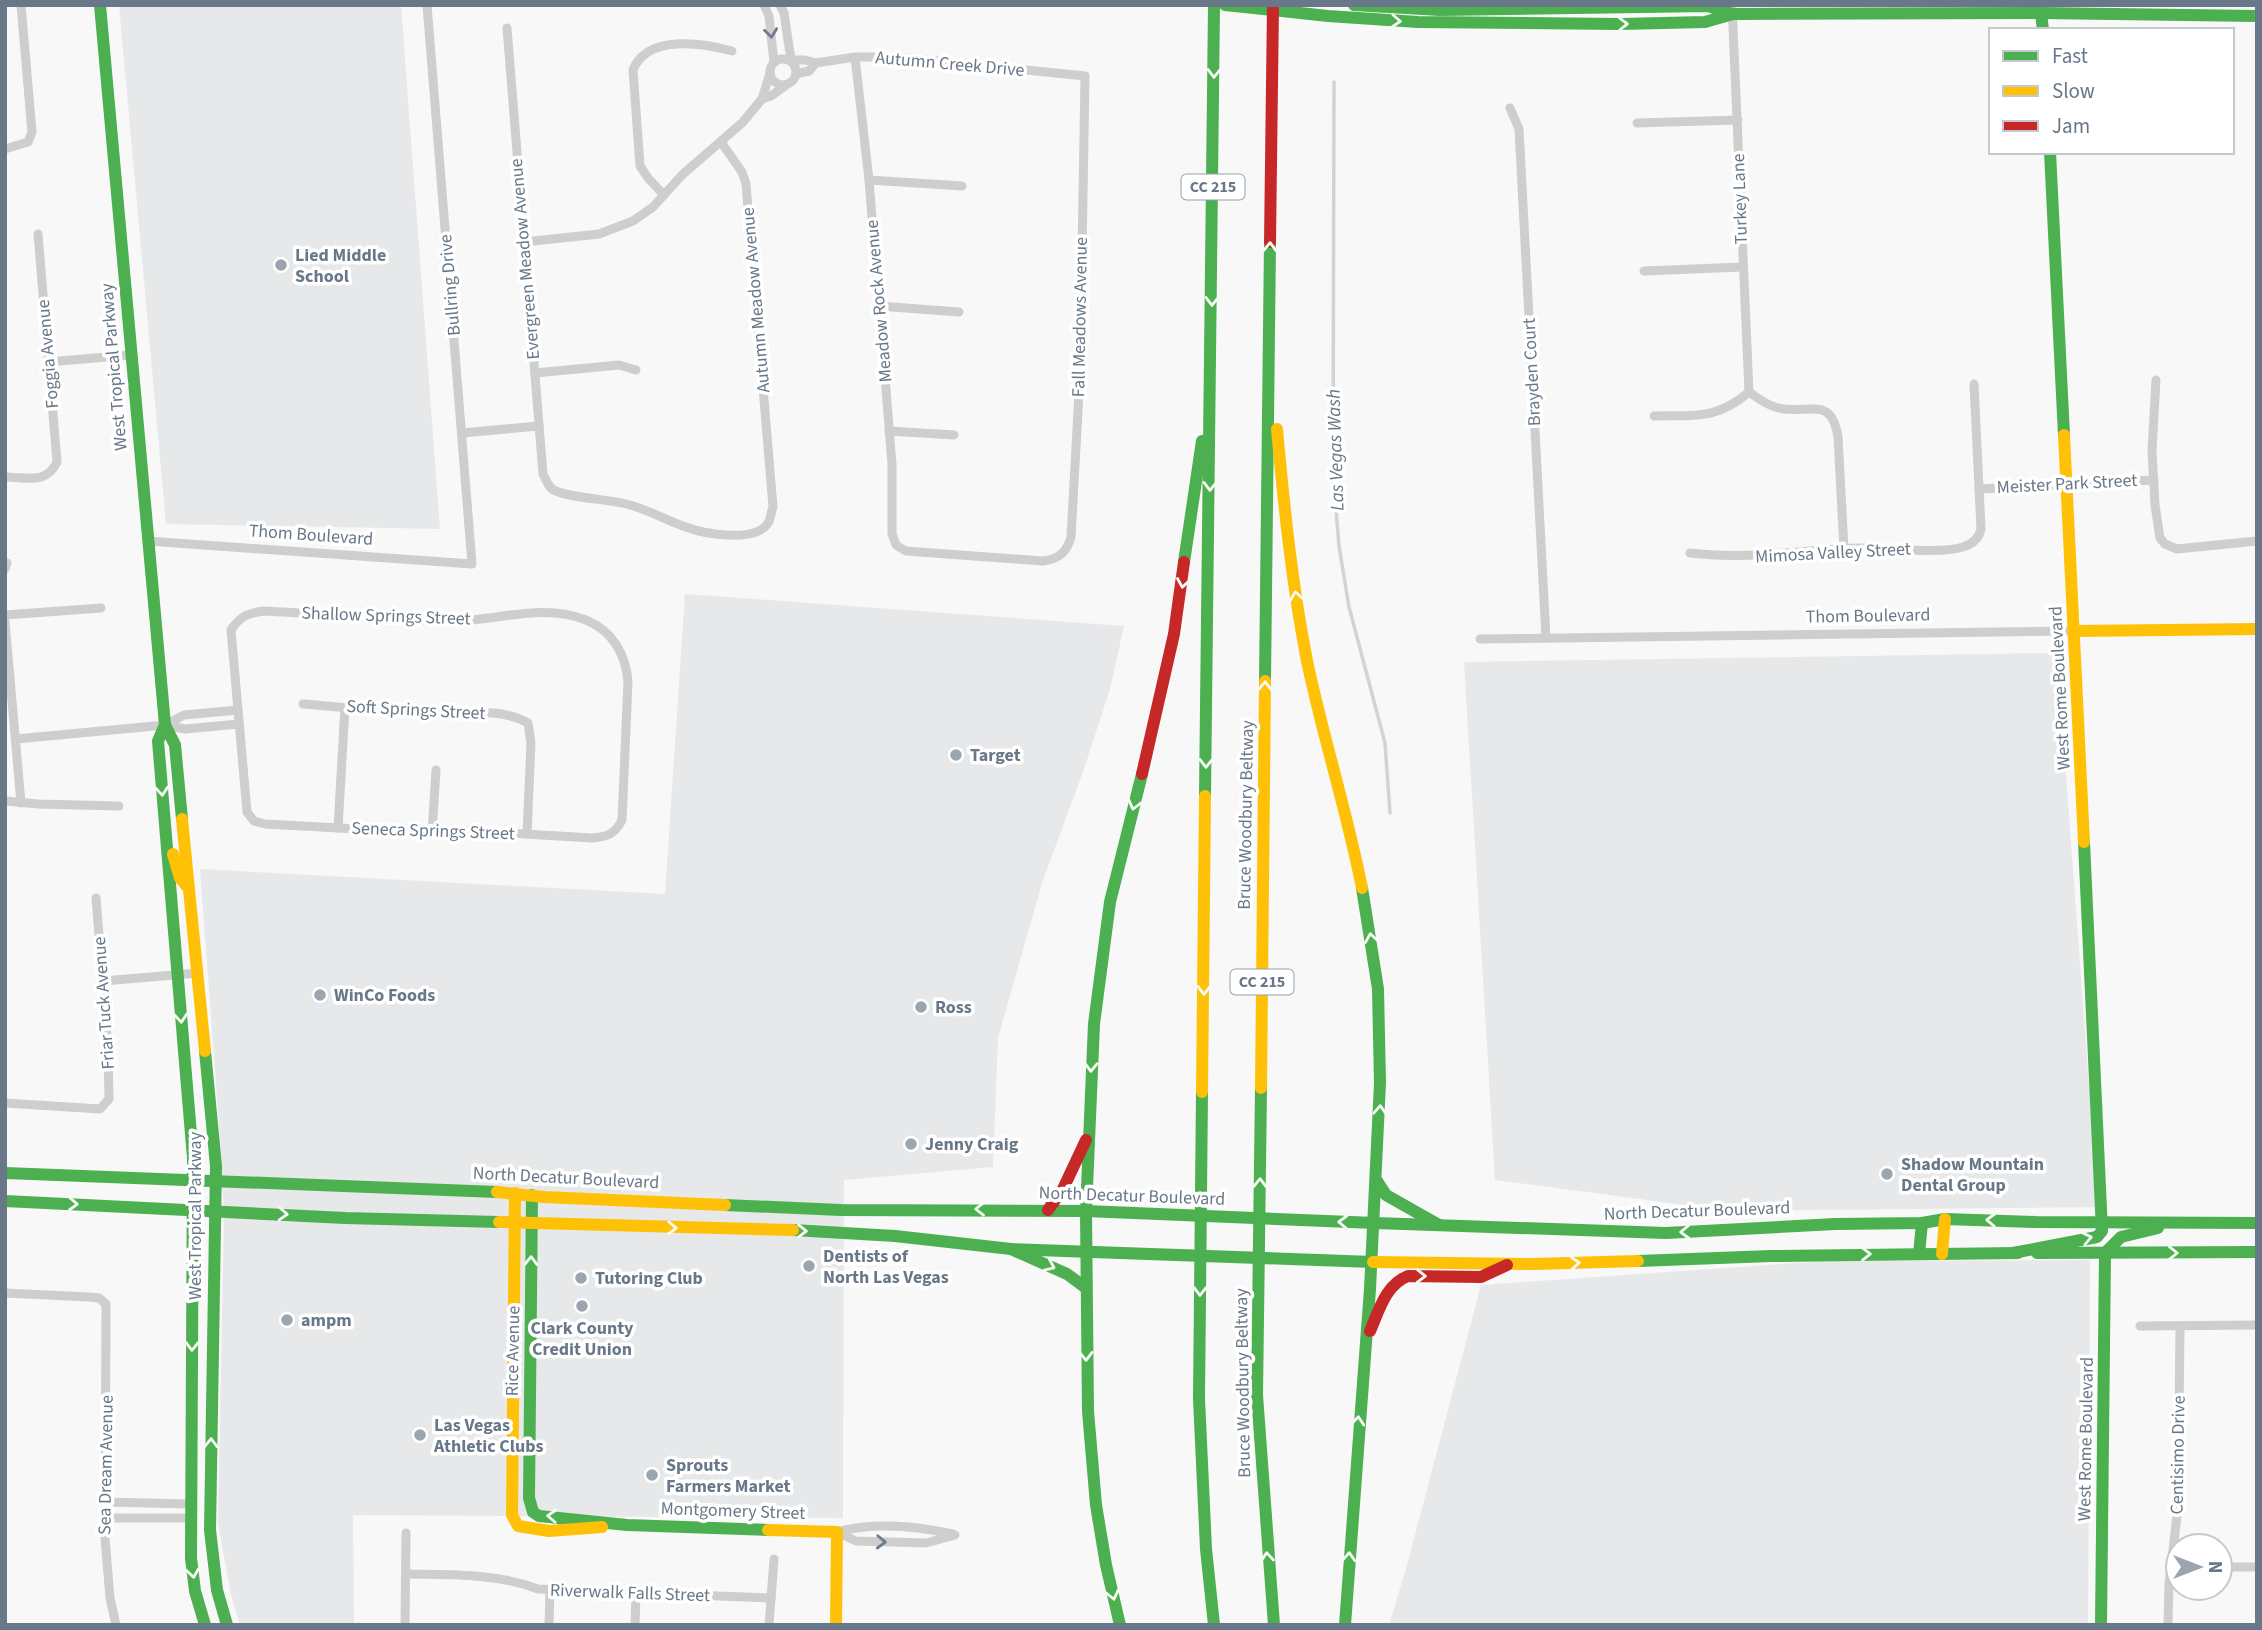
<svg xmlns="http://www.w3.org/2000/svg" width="2262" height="1630" font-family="'Source Sans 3',sans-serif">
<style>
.built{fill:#e7e8e9}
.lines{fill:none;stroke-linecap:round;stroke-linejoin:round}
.stream{stroke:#ced5d8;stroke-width:3.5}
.street{stroke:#cececf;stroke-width:9}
.fast{stroke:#4caf50;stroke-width:12}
.slow{stroke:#ffc107;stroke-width:12}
.jam{stroke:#c62828;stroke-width:12}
.oneway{stroke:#f6fbf6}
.oneway2{stroke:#6e7c8c}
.poi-dot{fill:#9ba5af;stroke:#fff;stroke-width:2.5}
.labels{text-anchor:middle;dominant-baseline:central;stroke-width:7;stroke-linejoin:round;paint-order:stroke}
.shield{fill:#fff;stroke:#96a0ac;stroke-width:2}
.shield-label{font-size:16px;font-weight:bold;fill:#697888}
.street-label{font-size:18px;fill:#697888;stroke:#fff}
.poi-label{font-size:18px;font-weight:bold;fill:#697888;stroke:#fff;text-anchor:start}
.water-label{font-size:19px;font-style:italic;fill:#657883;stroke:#fff}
</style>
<rect width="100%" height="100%" fill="#f8f8f8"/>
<g class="built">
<path d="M119,5H401L440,529L166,524Z"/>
<path d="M685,594L1124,626L1110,689L1083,772L1043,880L998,1038L993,1167L844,1180L843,1518L353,1515L354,1625H240L231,1595L218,1523L224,1217L221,1150L200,869L665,894Z"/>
<path d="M2057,653L2098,1207L1730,1211L1495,1180L1464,662Z"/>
<path d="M2090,1260L2088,1625H1389L1407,1565L1481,1285L1825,1261Z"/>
</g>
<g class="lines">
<path class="stream" d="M1334,82L1333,473L1339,546L1349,607L1385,743L1390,813"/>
<g class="street">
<path d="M764,5L769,16L774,62"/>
<path d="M780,5L784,13L791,60H805L816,63L855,57H898L1085,76L1080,375L1071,537C1067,552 1059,559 1043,561L906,551L896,545L892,534V464L869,180L855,57"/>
<path d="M1732,5L1749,392"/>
<path d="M507,28L543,474C545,478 548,485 551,488C561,498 612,499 630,505C649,510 667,521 686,527C704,534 756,543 768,523C771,519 771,511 773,507L746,184L742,172L721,142"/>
<circle cx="783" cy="72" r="13"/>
<path d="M796,74L809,71L816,63"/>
<path d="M762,99L771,96L786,85"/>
<path d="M1510,108L1519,129L1546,638"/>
<path d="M1637,123L1738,120"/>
<path d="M5,149L28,142L32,132L21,5"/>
<path d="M869,180L962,186"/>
<path d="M664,195L648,178L640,166L633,70C647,34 702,43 732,51"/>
<path d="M524,242L599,234L633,221L653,207L683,174L742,123L762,99L770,73"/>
<path d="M1644,271L1742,267"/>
<path d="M879,306L959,312"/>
<path d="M48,362L130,355"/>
<path d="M535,373L619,365L636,370"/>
<path d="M2156,380L2152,451L2155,505L2160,538L2165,544L2177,549L2257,541"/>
<path d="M1654,416C1694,415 1717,420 1749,392C1759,399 1771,408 1784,409C1813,412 1832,398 1838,437L1844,549"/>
<path d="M889,431L954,435"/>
<path d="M462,433L539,426"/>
<path d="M5,477C27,477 46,485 57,462L38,234"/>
<path d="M1979,489L2154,480"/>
<path d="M147,541L472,564L427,5"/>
<path d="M1690,553C1748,560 1798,550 1856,548C1885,547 1938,555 1963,547C1972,544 1979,539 1981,529L1974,384"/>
<path d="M5,569L7,563"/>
<path d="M263,611C325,614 387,620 449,621C495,622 541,602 586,620C613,631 626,655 628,682L622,820C615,834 607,837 592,838L456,830L432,833L265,824L254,821L247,812L231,630C240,616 247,614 263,611Z"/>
<path d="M5,615L101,608"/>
<path d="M5,622L21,803"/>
<path d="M1480,639L2075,631"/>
<path d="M303,704C346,707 390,713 433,713C463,714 501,707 528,723L531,743L527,834"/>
<path d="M165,725L184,715L238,710"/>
<path d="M16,739L165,725L185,729L239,724"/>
<path d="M5,801L38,804L119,806"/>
<path d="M338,828L345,707"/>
<path d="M432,833L436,770"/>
<path d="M103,981L198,973"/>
<path d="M5,1103L100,1109L109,1099L108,1049L96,898"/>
<path d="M5,1293L89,1297L99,1298L106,1304L105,1538L110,1598L116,1625"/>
<path d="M2140,1326L2257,1325"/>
<path d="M105,1502L190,1504"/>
<path d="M105,1518H190"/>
<path d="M837,1532L856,1541L926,1543L955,1535"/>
<path d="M837,1532C874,1522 916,1526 953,1534"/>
<path d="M2220,1567H2257"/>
<path d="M407,1574C452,1575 495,1573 538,1589L771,1598"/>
<path d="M405,1625L406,1533"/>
<path d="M549,1625L550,1590"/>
<path d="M635,1625L636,1594"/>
<path d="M769,1625L774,1559"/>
<path d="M2168,1625L2169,1584L2178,1507L2180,1327"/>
</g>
<g class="fast">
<path d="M100,5L165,725L175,745L182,819"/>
<path d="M1225,5L1328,16L1418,22L1621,24L1705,22L1733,14"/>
<path d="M1354,5L1440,10L1708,6L1733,14L2041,13L2257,16"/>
<path d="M2041,13L2043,30"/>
<path d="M2050,152L2064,435"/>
<path d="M1184,562L1202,441"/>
<path d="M1265,681L1270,242"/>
<path d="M165,725L158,741L193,1158L191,1558L195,1591L205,1625"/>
<path d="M1205,796L1214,5"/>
<path d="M205,1051L216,1166L210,1530L217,1590L227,1625"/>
<path d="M1261,1088L1257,1395L1274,1625"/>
<path d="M1202,1092L1199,1399L1206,1549L1214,1625"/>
<path d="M5,1173L497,1192"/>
<path d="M1377,1181L1386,1195L1439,1225"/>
<path d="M532,1195L529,1498L533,1512L539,1516L627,1525L768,1530"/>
<path d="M5,1201L345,1218L499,1222"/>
<path d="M725,1205L841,1210L1086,1211L1375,1223"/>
<path d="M1375,1223L1666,1233L1835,1224L1922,1223L1945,1219L2036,1222L2257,1223"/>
<path d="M793,1230L895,1236L1011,1249L1373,1262"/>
<path d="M1011,1249L1067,1274L1086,1288"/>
<path d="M2013,1253L2097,1237L2102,1231L2084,842"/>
<path d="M2037,1253L2257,1252"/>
<path d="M2105,1253L2121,1237L2158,1228"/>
<path d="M1919,1254L1922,1223"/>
<path d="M1638,1261L1771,1256L2018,1253"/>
<path d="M1120,1625L1106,1565L1096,1505L1088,1411L1086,1211L1094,1024L1110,902L1142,774"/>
<path d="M1345,1625L1370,1289L1380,1083L1378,989L1362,888"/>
<path d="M2101,1625L2105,1253"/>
</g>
<g class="slow">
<path d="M1277,429C1284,507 1292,584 1307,661C1323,737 1347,812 1362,888"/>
<path d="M2064,435L2084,842"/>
<path d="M2075,631L2257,629"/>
<path d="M182,819L205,1051"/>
<path d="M173,854L180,878L189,889"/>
<path d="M1261,1088L1265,681"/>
<path d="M1202,1092L1205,796"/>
<path d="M497,1192L544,1197L725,1205"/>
<path d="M515,1193L512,1515L518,1526L549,1531L602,1527"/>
<path d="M499,1222L793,1230"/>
<path d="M1942,1254L1945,1219"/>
<path d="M1373,1262L1534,1264L1638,1261"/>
<path d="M768,1530L837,1532L836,1625"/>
</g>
<g class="jam">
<path d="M1270,242L1273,5"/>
<path d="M1142,774L1174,634L1184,562"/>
<path d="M1048,1210L1063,1189L1086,1140"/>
<path d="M1370,1331C1379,1311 1385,1285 1408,1276L1481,1277L1507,1265"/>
</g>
</g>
<defs><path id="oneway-chevron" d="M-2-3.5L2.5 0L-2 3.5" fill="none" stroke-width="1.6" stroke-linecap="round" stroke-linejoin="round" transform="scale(1.75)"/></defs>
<g class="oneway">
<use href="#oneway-chevron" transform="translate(1396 21) rotate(3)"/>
<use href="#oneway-chevron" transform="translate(1623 24) rotate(-1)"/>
<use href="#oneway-chevron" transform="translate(1214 73) rotate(91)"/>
<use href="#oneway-chevron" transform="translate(1270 247) rotate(-89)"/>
<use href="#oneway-chevron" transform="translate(1212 301) rotate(91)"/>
<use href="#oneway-chevron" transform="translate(1210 486) rotate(91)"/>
<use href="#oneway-chevron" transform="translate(1183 583) rotate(99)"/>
<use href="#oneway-chevron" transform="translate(1296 596) rotate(-99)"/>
<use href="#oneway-chevron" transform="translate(1265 686) rotate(-89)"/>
<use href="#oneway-chevron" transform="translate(1206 763) rotate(91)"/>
<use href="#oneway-chevron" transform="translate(162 791) rotate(85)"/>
<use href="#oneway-chevron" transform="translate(1134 805) rotate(104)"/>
<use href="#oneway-chevron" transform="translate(1371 938) rotate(-99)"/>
<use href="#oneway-chevron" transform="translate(1204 990) rotate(91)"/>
<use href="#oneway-chevron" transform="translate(181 1018) rotate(85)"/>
<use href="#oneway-chevron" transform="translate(1091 1067) rotate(92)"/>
<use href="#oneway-chevron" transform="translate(1380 1110) rotate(-87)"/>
<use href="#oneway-chevron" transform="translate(1260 1183) rotate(-89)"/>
<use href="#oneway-chevron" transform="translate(73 1204) rotate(2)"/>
<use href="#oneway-chevron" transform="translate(980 1209) rotate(180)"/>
<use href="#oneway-chevron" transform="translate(283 1214) rotate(3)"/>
<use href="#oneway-chevron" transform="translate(1991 1220) rotate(-178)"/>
<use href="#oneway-chevron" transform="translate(1343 1222) rotate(-178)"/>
<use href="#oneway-chevron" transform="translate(672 1228) rotate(2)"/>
<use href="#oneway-chevron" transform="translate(802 1231) rotate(1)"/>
<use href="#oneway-chevron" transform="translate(1685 1232) rotate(178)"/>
<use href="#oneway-chevron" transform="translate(2087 1238) rotate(-12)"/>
<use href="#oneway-chevron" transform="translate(2173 1253)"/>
<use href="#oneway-chevron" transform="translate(1866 1254) rotate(-1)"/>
<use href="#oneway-chevron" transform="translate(531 1261) rotate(-89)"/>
<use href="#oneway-chevron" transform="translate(1575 1263) rotate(-3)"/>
<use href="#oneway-chevron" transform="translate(1050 1266) rotate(24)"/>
<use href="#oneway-chevron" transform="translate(1421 1276) rotate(1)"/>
<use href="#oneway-chevron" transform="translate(1200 1291) rotate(91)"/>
<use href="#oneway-chevron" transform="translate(192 1346) rotate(91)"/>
<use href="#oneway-chevron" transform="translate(1086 1356) rotate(89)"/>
<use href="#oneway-chevron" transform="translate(1358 1421) rotate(-85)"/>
<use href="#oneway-chevron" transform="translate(211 1443) rotate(-89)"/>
<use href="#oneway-chevron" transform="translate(552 1516) rotate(-177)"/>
<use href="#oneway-chevron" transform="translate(1267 1557) rotate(-95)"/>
<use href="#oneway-chevron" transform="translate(1349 1557) rotate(-87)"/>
<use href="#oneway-chevron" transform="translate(193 1573) rotate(82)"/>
<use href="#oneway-chevron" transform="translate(1113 1595) rotate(77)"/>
</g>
<g class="oneway2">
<use href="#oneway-chevron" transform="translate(771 33) rotate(83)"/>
<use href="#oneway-chevron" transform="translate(881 1542) rotate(2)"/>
</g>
<g class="poi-dot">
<circle cx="281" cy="265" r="7"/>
<circle cx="956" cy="755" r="7"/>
<circle cx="320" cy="995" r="7"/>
<circle cx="921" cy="1007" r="7"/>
<circle cx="911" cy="1144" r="7"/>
<circle cx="1887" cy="1174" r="7"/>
<circle cx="809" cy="1266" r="7"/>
<circle cx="581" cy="1278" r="7"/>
<circle cx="582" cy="1306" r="7"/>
<circle cx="287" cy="1320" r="7"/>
<circle cx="420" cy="1435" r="7"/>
<circle cx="652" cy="1475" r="7"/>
</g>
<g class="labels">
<g class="shield">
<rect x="1181.5" y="174.5" width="63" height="25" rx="5"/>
<rect x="1230.5" y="969.5" width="63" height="25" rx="5"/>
</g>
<g class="shield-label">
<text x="1213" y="187">CC 215</text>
<text x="1262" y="982">CC 215</text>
</g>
<g class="street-label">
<text transform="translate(950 64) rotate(5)">Autumn Creek Drive</text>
<text transform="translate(1740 199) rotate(-92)">Turkey Lane</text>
<text transform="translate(525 259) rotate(-95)">Evergreen Meadow Avenue</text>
<text transform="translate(450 285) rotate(-95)">Bullring Drive</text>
<text transform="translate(756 300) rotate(-95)">Autumn Meadow Avenue</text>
<text transform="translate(879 301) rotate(-95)">Meadow Rock Avenue</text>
<text transform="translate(1080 317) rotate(-89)">Fall Meadows Avenue</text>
<text transform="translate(48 354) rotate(-95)">Foggia Avenue</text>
<text transform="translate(114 367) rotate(-95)">West Tropical Parkway</text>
<text transform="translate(1532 372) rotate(-93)">Brayden Court</text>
<text transform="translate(2067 484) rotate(-3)">Meister Park Street</text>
<text transform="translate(311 535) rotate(4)">Thom Boulevard</text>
<text transform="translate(1833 553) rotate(-3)">Mimosa Valley Street</text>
<text transform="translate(386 616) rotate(2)">Shallow Springs Street</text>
<text transform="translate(1868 616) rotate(-1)">Thom Boulevard</text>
<text transform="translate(2060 688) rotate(-93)">West Rome Boulevard</text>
<text transform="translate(416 710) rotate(3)">Soft Springs Street</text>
<text transform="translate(1246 815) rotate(-89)">Bruce Woodbury Beltway</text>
<text transform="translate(433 831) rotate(2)">Seneca Springs Street</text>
<text transform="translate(104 1003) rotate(-94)">Friar Tuck Avenue</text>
<text transform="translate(566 1178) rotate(3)">North Decatur Boulevard</text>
<text transform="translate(1132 1196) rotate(2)">North Decatur Boulevard</text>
<text transform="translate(1697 1211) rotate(-2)">North Decatur Boulevard</text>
<text transform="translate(195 1216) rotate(-90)">West Tropical Parkway</text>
<text transform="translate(513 1351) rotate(-89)">Rice Avenue</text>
<text transform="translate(1243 1383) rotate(-91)">Bruce Woodbury Beltway</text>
<text transform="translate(2086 1439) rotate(-89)">West Rome Boulevard</text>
<text transform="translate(2178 1455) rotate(-89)">Centisimo Drive</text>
<text transform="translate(106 1465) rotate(-89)">Sea Dream Avenue</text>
<text transform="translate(733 1511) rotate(2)">Montgomery Street</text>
<text transform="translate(630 1593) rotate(2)">Riverwalk Falls Street</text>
</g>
<g class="poi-label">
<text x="295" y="255">Lied Middle<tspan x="295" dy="21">School</tspan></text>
<text x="970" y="755">Target</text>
<text x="334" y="995">WinCo Foods</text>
<text x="935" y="1007">Ross</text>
<text x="925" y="1144">Jenny Craig</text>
<text x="1901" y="1164">Shadow Mountain<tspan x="1901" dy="21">Dental Group</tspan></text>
<text x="823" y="1256">Dentists of<tspan x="823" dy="21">North Las Vegas</tspan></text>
<text x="595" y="1278">Tutoring Club</text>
<text x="301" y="1320">ampm</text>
<text x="582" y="1328" text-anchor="middle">Clark County<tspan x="582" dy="21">Credit Union</tspan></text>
<text x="434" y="1425">Las Vegas<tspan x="434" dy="21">Athletic Clubs</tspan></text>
<text x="666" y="1465">Sprouts<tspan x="666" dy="21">Farmers Market</tspan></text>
</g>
<g class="water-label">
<text transform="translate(1336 450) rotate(-92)">Las Vegas Wash</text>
</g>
</g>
<rect width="2262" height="1630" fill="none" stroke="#697888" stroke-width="14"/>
<rect x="1989" y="28" width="245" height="126" fill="#ffffff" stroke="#c3c9cf" stroke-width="2"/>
<rect x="2003" y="51" width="35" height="10" fill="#4caf50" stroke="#c3c9cf" stroke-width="2"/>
<text x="2052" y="63" font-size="21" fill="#697888">Fast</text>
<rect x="2003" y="86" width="35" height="10" fill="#ffc107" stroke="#c3c9cf" stroke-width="2"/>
<text x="2052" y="98" font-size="21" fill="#697888">Slow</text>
<rect x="2003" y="121" width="35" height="10" fill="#c62828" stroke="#c3c9cf" stroke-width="2"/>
<text x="2052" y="133" font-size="21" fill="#697888">Jam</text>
<g transform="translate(2199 1567) rotate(90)"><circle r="33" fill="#ffffff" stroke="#c3c9cf" stroke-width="2"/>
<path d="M0-5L12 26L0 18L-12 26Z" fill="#9ba5af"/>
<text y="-10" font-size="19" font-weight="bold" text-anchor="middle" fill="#697888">N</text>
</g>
</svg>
